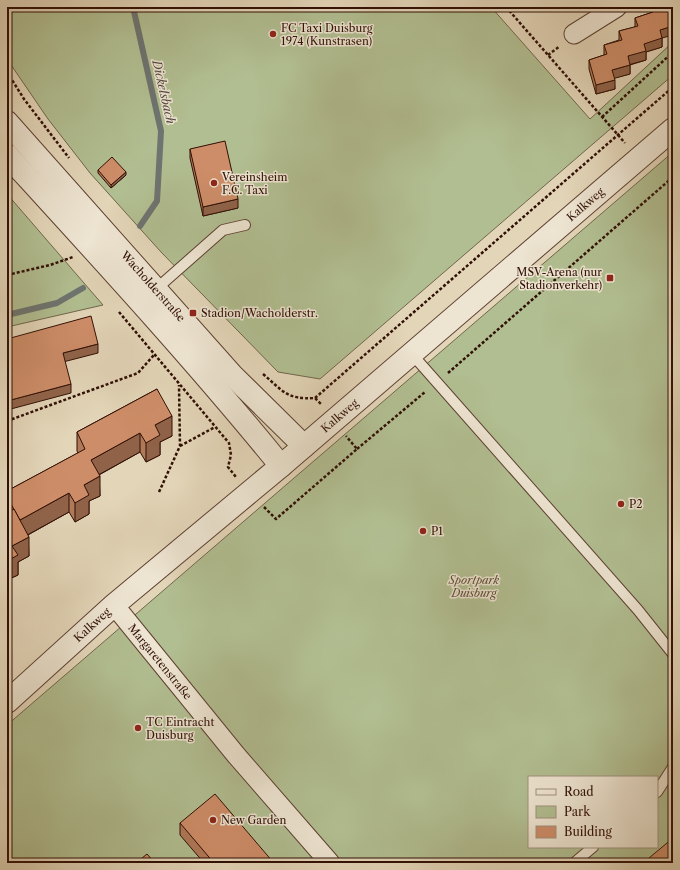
<svg xmlns="http://www.w3.org/2000/svg" width="680" height="870" font-family="'Libre Caslon Text',serif">
<style>
.green{fill:#b1be91;stroke:#70664b;fill-rule:evenodd}
.lines{fill:none;stroke-linecap:round;stroke-linejoin:round}
.stream{stroke:#6e7470;stroke-width:6}
.service-casing{stroke:#5d4032;stroke-width:12}
.minor-casing{stroke:#5d4032;stroke-width:21}
.tertiary-casing{stroke:#5d4032;stroke-width:24}
.path{stroke:#300f05;stroke-width:2.5;stroke-dasharray:3 2;stroke-linecap:butt}
.service{stroke:#ede4d1;stroke-width:10}
.minor{stroke:#ede4d1;stroke-width:19}
.tertiary{stroke:#ede4d1;stroke-width:22}
.wall{fill:#b07959;stroke:#300f05}
.shaded-wall{fill:#906349;stroke:#300f05}
.building{fill:#cd8d68;stroke:#300f05}
.poi-dot{fill:#8f2418;stroke:#ede4d1;stroke-width:1.5}
.labels{text-anchor:middle;dominant-baseline:central;stroke-width:3;stroke-linejoin:round;paint-order:stroke}
.poi-label{font-size:11px;fill:#300f05;stroke:#ede4d1;text-anchor:start}
.street-label{font-size:11px;fill:#300f05;stroke:#ede4d1}
.park-label{font-size:11px;font-style:italic;fill:#5d4c36;stroke:#ede4d1}
.water-label{font-size:12px;font-style:italic;fill:#544a43;stroke:#ede4d1}
</style>
<rect width="100%" height="100%" fill="#e3d5b8"/>
<filter id="stains"><feTurbulence type="fractalNoise" baseFrequency=".005" numOctaves="4"/><feColorMatrix values="0 0 0 0 .2 0 0 0 0 .09 0 0 0 0 .02 0 0 0 .5 -.17"/></filter>
<radialGradient id="worn" r=".72"><stop offset=".6" stop-color="#630" stop-opacity="0"/><stop offset="1" stop-color="#630" stop-opacity=".3"/></radialGradient>
<g class="green">
<path d="M7,7H491L590,119L673,42V75L320,379L278,372L161,252L90,173L48,119L7,59Z"/>
<path d="M673,152V863H7V725ZM529,777H657V847H529Z"/>
<path d="M7,194L103,305L7,327Z"/>
</g>
<g class="lines">
<g class="stream">
<path d="M133,7L161,131L157,201L140,226"/>
<path d="M7,315L57,303L83,288"/>
</g>
<g class="service-casing">
<g id="service">
<path d="M155,290L223,230L245,225"/>
<path d="M411,353L638,610L673,654"/>
<path d="M657,792L673,767"/>
<path d="M574,863L593,847"/>
</g>
</g>
<g class="minor-casing">
<g id="minor">
<path d="M574,34L617,7"/>
<path id="s1" d="M114,605L236,755L330,863"/>
</g>
</g>
<g class="tertiary-casing">
<g id="tertiary">
<path id="s2" d="M7,122L232,375L304,446"/>
<path d="M7,155C100,257 194,359 281,466"/>
<path id="s3" d="M7,702L114,605L281,466L673,129"/>
</g>
</g>
<g class="path">
<path d="M506,7L625,143"/>
<path d="M548,55L560,46"/>
<path d="M7,72L24,99L69,158"/>
<path d="M602,117L673,52"/>
<path d="M7,275L50,265L73,257"/>
<path d="M119,312L229,443L231,455L228,467L236,477"/>
<path d="M448,373L673,177"/>
<path d="M263,374C283,391 287,400 315,398L321,404"/>
<path d="M315,398L673,87"/>
<path d="M7,421L138,373L154,355"/>
<path d="M180,446L215,427"/>
<path d="M357,449L425,392"/>
<path d="M159,492L180,446L179,385"/>
<path d="M264,507L276,519L357,449L346,436"/>
</g>
<use href="#service" class="service"/>
<use href="#minor" class="minor"/>
<use href="#tertiary" class="tertiary"/>
</g>
<g class="wall">
<path d="M649,7H672L662,38V47L646,52V60L630,65V74L614,78L615,89L596,94L589,69V60L604,55V45L619,40V31L635,27V18L650,13Z"/>
<path d="M190,149L238,208L203,216L190,158Z"/>
<path d="M98,170L126,175L111,188L98,173Z"/>
<path d="M157,389L172,436L160,442V455L146,462L140,452L99,475L100,496L89,501V514L75,522L69,512L28,535L29,556L18,562V575L7,580V491L78,453L77,451V432Z"/>
<path d="M180,823L273,863H204L180,835Z"/>
</g>
<g class="shaded-wall">
<path d="M673,26V35L662,38V47L646,52V60L628,65V56L660,30Z"/>
<path d="M630,65V74L612,79V70Z"/>
<path d="M615,80V89L596,94V85Z"/>
<path d="M126,172V175L111,188V185Z"/>
<path d="M238,199V208L203,216V207Z"/>
<path d="M98,344V353L63,362V353Z"/>
<path d="M71,384V393L7,410V401Z"/>
<path d="M172,416V436L160,442V455L146,462V443L155,425Z"/>
<path d="M140,433V452L91,479V460Z"/>
<path d="M100,476V496L89,501V514L75,522V503L84,485Z"/>
<path d="M69,493V512L20,539V520Z"/>
<path d="M29,537V556L18,562V575L7,580V561L12,546Z"/>
</g>
<g class="building">
<path d="M651,7H672L673,11V26L660,30L662,38L644,44L646,51L628,56L630,65L612,70L615,80L596,85L589,60L607,54L604,45L622,40L619,31L638,26L635,18L653,12Z"/>
<path d="M225,141L238,199L203,207L190,149Z"/>
<path d="M112,157L126,172L111,185L98,170Z"/>
<path d="M91,316L98,344L63,353L71,384L7,401V339Z"/>
<path d="M157,389L172,416L155,425L160,435L146,443L140,433L91,460L100,476L84,485L89,495L75,503L69,493L20,520L7,497V491L85,449L77,432Z"/>
<path d="M14,509L29,537L12,546L18,555L7,561V513Z"/>
<path d="M215,794L273,862L271,863H214L180,823Z"/>
<path d="M673,838V863H643Z"/>
<path d="M147,854L155,863H136Z"/>
</g>
<g class="poi-dot">
<circle cx="273" cy="34" r="4"/>
<circle cx="214" cy="183" r="4"/>
<rect x="606" y="274" width="8" height="8" rx="2"/>
<rect x="189" y="309" width="8" height="8" rx="2"/>
<circle cx="621" cy="504" r="4"/>
<circle cx="423" cy="531" r="4"/>
<circle cx="138" cy="728" r="4"/>
<circle cx="213" cy="820" r="4"/>
</g>
<g class="labels">
<g class="poi-label">
<text x="281" y="28">FC Taxi Duisburg<tspan x="281" dy="13">1974 (Kunstrasen)</tspan></text>
<text x="222" y="177">Vereinsheim<tspan x="222" dy="13">F.C. Taxi</tspan></text>
<text x="602" y="272" text-anchor="end">MSV-Arena (nur<tspan x="602" dy="13">Stadionverkehr)</tspan></text>
<text x="201" y="313">Stadion/Wacholderstr.</text>
<text x="629" y="504">P2</text>
<text x="431" y="531">P1</text>
<text x="146" y="722">TC Eintracht<tspan x="146" dy="13">Duisburg</tspan></text>
<text x="221" y="820">New Garden</text>
</g>
<g class="street-label">
<text stroke="none"><textPath href="#s3" startOffset="763">Kalkweg</textPath></text>
<text stroke="none"><textPath href="#s2" startOffset="220">Wacholderstraße</textPath></text>
<text stroke="none"><textPath href="#s3" startOffset="439">Kalkweg</textPath></text>
<text stroke="none"><textPath href="#s3" startOffset="115">Kalkweg</textPath></text>
<text stroke="none"><textPath href="#s1" startOffset="73">Margaretenstraße</textPath></text>
</g>
<g class="park-label">
<text x="474" y="580">Sportpark<tspan x="474" dy="13">Duisburg</tspan></text>
</g>
<g class="water-label">
<text transform="translate(164 92) rotate(77)">Dickelsbach</text>
</g>
</g>
<rect width="680" height="870" fill="none" stroke="#e3d5b8" stroke-width="24"/>
<rect x="8" y="8" width="664" height="854" fill="none" stroke="#300f05" stroke-width="2"/>
<rect x="12" y="12" width="656" height="846" fill="none" stroke="#300f05"/>
<rect x="528" y="776" width="130" height="72" fill="#ede4d1" stroke="#a18f7f"/>
<rect x="536" y="789" width="20" height="6" fill="#ede4d1" stroke="#a18f7f"/>
<text x="564" y="796" font-size="12" fill="#300f05">Road</text>
<rect x="536" y="806" width="20" height="12" fill="#b1be91" stroke="#a18f7f"/>
<text x="564" y="816" font-size="12" fill="#300f05">Park</text>
<rect x="536" y="826" width="20" height="12" fill="#cd8d68" stroke="#a18f7f"/>
<text x="564" y="836" font-size="12" fill="#300f05">Building</text>
<rect width="100%" height="100%" filter="url(#stains)"/>
<rect width="100%" height="100%" fill="url(#worn)"/>
</svg>
